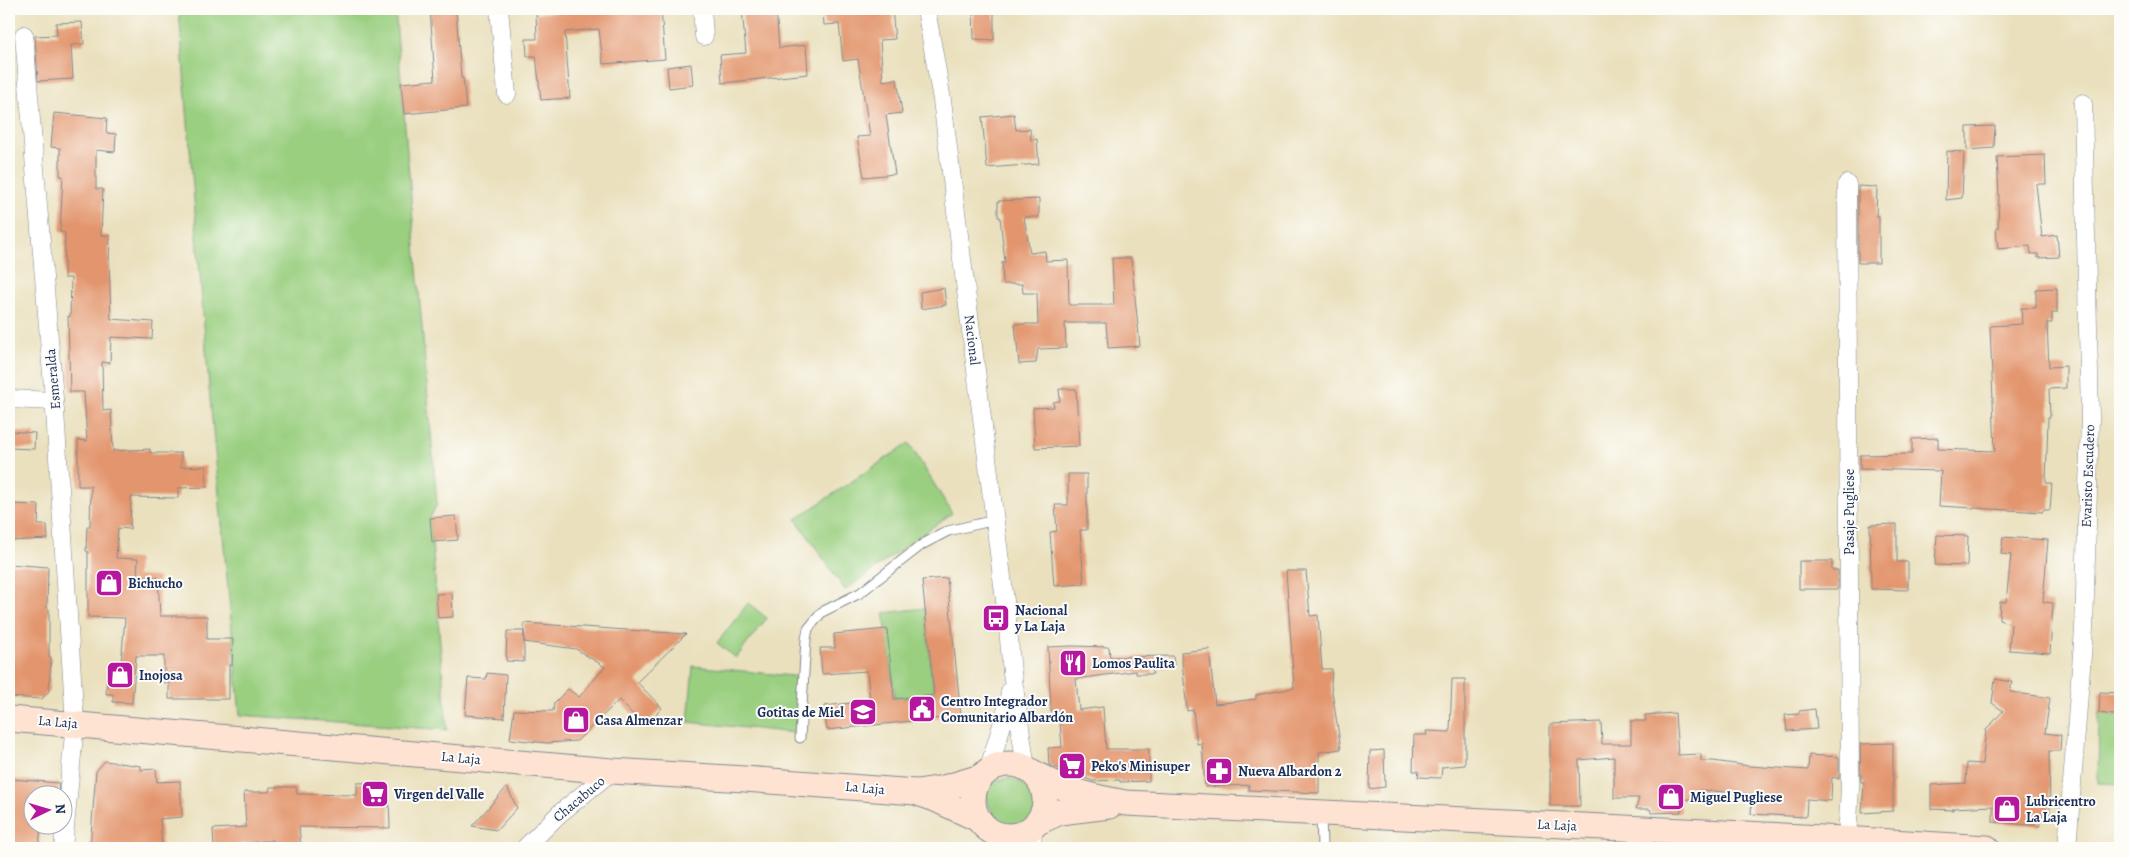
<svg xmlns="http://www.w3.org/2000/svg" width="2129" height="857" font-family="Alegreya,serif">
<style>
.green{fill:#9acf80;stroke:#5a7f6f}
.building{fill:#e3966e}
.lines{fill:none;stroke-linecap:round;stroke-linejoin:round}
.lane-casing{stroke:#82888e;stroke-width:11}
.street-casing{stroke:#82888e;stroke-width:19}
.secondary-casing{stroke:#82888e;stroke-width:27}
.lane{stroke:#fff;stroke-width:9}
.street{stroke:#fff;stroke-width:18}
.secondary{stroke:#fee3d2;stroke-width:25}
.labels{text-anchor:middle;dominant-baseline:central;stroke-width:4;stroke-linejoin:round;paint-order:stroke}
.street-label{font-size:14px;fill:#1b2f5e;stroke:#fdfcf7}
.poi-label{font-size:14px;font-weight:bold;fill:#1b2f5e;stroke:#fdfcf7;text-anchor:start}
</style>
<rect width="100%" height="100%" fill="#fdfcf7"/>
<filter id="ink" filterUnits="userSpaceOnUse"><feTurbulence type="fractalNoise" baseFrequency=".02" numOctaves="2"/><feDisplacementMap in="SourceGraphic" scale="10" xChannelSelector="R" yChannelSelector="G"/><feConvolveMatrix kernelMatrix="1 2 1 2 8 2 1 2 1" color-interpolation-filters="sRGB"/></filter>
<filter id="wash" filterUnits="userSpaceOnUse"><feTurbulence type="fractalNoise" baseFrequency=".0096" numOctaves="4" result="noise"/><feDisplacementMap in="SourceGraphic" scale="20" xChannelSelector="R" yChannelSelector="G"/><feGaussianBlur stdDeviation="1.12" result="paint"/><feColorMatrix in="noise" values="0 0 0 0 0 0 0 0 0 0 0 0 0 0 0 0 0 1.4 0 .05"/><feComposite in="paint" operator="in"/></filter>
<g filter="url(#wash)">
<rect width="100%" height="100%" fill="#eae0bd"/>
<g class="green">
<path d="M201,9H395L437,504L430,518L447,730L240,715L209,388L179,10Z"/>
<path d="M909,443L952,513L845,590L796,519Z"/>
<path d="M748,603L767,618L736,658L717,643Z"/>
<path d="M925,608L934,695L895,698L884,613Z"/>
<path d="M693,666L802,677L796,733L688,722Z"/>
<path d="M2099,713L2120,716V784L2098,783Z"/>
<path d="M1008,778C1025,782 1033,791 1039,808L1028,825C1003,831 984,812 987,787L997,780Z"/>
</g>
<g id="blocks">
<g class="building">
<path d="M430,9H456L461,78H463L466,108L404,114L401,83L435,80Z"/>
<path d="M580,9H661L665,59L603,64L599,29L565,32L570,98L541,100L536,56H527L526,39H537L536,13L580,11Z"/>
<path d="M742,9H776L779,48L806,45L808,74L722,83L720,55L746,53Z"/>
<path d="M840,9H892L895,39L880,40L883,81L897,79L902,113L886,115L895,174L864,177L857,137L870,136L858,59L843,61L839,24L824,25L823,11Z"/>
<path d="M973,9H994V40L974,39Z"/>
<path d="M82,22L84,44L71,45L73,79L38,81L35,36L57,35L56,23Z"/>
<path d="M691,64L693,85L669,88L667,67Z"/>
<path d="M54,113L107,118L106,133L116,134L115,152L96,150V189H103L101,235L110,236L109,261L111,319L153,322L152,339L111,337L110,363L102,362L103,411L111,410L113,451L150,449V453H181V467L206,466L207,487L178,488V498L131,497L130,529L118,528L116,558L138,559L137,576L158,577L160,616H207V639H233L232,666L229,664V699H169V683H164V656H136L132,703L113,702V694H106L108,669L113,670V663L121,664L125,618L88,617V552L86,551L87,526H90L91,486H78V440L87,441L84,392H70L68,316L70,317L71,278H64L65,233L60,232L63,176H60V148L51,147Z"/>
<path d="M1014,114L1016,130L1030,129L1031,140L1037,139L1039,164L987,168L982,117Z"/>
<path d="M1995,126L1994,148L1967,150V127Z"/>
<path d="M1947,151L1964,152L1962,198L1946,200Z"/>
<path d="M2045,155L2046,184H2036L2042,237L2057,235L2059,257L2038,258V254H2031L2030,246L1998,249L1996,228H1998L1999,196L1997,157Z"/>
<path d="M1858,186L1877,187L1876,216H1879V263H1858Z"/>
<path d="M1039,199V217H1024L1030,253L1045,251L1046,261L1068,260L1069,305H1114L1112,258H1131L1140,346L1108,348L1106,323H1065L1066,348L1038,349L1036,363L1019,364L1015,324H1038L1037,293H1023L1022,284H1003L1002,262H1005L1000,217H998V201Z"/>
<path d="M944,288L946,305L921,309L920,292Z"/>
<path d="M2057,288V313H2052V323H2047L2049,367L2066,366V388L2049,389L2050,418H2048L2046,483H2052L2050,510H2043V512L1939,506L1941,471L1860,469V455L1912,454V439L1938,438V449L1995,451L1990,326L2022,324L2021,308H2036V289Z"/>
<path d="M1059,389H1076L1079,446L1035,448L1033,408L1054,407L1053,402L1060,401Z"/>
<path d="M9,431L35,433L34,449L9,448Z"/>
<path d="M1068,474H1087V530H1080L1084,584L1054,586L1050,532L1057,531L1055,505H1068Z"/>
<path d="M9,504L39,505L38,525H47L48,539L9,541Z"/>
<path d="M456,516L458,540L432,542L430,518Z"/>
<path d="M1897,524V562H1908V590L1871,589L1870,525Z"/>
<path d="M1937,535L1968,536L1967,566L1935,565Z"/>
<path d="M2003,537L2048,540L2043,602L2053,603L2050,653L2009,650L2011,624L1999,620L2000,602H2006L2011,555L2001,554Z"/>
<path d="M1799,561H1832V570H1838V589H1799Z"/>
<path d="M9,564L48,567L47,608L49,609V657H51L49,691L42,699L9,697Z"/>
<path d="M1286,571H1306L1310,616L1318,615L1322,669H1332L1331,685L1341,749L1319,752V793L1249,790V785L1205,787L1202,743L1197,744L1193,710L1187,711L1181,652L1209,649L1215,704L1256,699V695L1294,688Z"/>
<path d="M947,578L961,716L827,730L824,706L870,701L867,671L822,674L820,648H835L834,634L887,629L894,699L934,695L922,580Z"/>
<path d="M452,593L453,617L438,618L436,594Z"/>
<path d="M524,623L686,634L637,682L662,708L644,726L619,700L577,741L547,743L510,739L514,710L553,711L554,703L568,689L579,697L605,667L576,649L524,642Z"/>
<path d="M507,631H524V662L506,661Z"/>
<path d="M1072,646L1109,647L1110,657L1173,656L1174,666L1152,669L1153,674H1136V671L1076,679L1079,710L1103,707L1106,749H1149V781L1120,782V780L1093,781L1049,765L1048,748L1062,747L1059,711H1051L1048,647Z"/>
<path d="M487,673L506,675L504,718L465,715L468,678L486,679Z"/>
<path d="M1452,679H1465V765L1442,767L1441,778L1418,777L1419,771H1413L1414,735H1427L1426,731L1450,732Z"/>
<path d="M1995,679L2012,682L2010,692L2050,698L2045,733L2061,735L2060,751H2049L2050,815L2039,816L2040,826L1993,822V806L1953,808V810L1931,809V785L1966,783L1967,763L1982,764L1986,730L2003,711L1992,703Z"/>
<path d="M2100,692L2120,693V716L2099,713Z"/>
<path d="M1815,709L1817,729L1787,731L1785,715L1799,714V711Z"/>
<path d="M1675,713L1678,755L1701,754V761H1713L1749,766L1808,770L1809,755L1839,757V779L1832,777L1831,801L1807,799L1806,817L1751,814L1752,794L1700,790V798L1680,800L1681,812L1651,813L1650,809H1636L1639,798H1614V757L1579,760L1580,806H1550V724L1601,722L1602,744H1631V721H1646L1645,715Z"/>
<path d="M1893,743V811L1862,813L1864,782H1861L1860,744Z"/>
<path d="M1384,750L1385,787L1369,789L1370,751Z"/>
<path d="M105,761L141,766V770L156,769L157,782L180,781L182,817L160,819L162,848H90L96,771Z"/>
<path d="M11,779L59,783L58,794H32V824H41L39,848H9Z"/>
<path d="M382,782V797H389L390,828L299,827L301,848H274L273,840L240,844V848H214L213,829L246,827L244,792H269L270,787H296L297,794L357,795V783Z"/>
<path d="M507,787L517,808L497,830L472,826Z"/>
</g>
</g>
</g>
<g filter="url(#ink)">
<use href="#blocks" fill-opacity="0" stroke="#82888e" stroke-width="1"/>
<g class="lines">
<g class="lane-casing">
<g id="lane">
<path d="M800,738L806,639L808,629L822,612L860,593L923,544L948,531L995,520"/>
<path d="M1321,814L1322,848"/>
</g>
</g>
<g class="street-casing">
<g id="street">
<path d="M499,9L507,94"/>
<path d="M702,9L704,36"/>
<path d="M926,9L942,100L1007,617L1012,673L1026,768"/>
<path d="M24,35L55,411L75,724L63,848"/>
<path d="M1847,184L1850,787L1847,839"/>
<path d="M9,399L54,401"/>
<path d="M988,771L1008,705L1010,691"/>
<path d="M993,833L1008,848"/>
<path d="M525,848L559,814L612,771"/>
<path d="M1032,848L1033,827"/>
<path d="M2067,848L2084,629L2090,418L2083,103"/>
</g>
</g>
<g class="secondary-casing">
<g id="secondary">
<path d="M9,719L612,771L745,779L915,792L935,799L978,819"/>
<circle cx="1009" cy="800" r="36"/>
<path d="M1032,772C1063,790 1090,797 1126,803L1843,839L1987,848"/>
<path d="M917,792L944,788L981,777"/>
<path d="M1038,822L1060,812L1109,806"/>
</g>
</g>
<use href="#lane" class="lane"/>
<use href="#street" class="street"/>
<use href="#secondary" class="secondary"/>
</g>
</g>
<defs>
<g id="shop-square" transform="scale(1.4375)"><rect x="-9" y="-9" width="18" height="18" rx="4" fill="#b5179e" stroke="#fdfcf7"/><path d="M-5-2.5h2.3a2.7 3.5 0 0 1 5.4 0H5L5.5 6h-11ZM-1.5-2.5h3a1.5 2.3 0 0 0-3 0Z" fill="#fff"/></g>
<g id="bus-square" transform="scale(1.4375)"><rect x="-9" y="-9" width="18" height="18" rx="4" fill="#b5179e" stroke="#fdfcf7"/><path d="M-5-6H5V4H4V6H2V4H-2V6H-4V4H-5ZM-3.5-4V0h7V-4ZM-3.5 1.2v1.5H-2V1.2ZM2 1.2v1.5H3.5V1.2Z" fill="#fff"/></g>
<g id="restaurant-square" transform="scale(1.4375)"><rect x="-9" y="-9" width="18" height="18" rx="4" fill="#b5179e" stroke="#fdfcf7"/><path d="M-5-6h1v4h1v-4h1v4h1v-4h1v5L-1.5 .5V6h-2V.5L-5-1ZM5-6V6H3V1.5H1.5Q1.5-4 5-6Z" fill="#fff"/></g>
<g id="civic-square" transform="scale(1.4375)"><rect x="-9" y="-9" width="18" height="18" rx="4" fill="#b5179e" stroke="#fdfcf7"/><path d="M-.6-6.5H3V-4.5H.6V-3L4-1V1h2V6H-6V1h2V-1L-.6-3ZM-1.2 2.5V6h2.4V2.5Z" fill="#fff"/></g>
<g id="school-square" transform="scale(1.4375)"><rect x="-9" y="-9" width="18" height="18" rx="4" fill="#b5179e" stroke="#fdfcf7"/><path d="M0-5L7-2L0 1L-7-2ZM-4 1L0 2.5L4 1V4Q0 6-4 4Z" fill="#fff"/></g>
<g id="supermarket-square" transform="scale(1.4375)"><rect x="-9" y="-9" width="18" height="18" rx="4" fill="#b5179e" stroke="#fdfcf7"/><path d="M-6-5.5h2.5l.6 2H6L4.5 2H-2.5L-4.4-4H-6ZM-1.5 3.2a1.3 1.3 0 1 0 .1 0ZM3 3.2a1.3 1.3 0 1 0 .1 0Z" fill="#fff"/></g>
<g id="pharmacy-square" transform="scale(1.4375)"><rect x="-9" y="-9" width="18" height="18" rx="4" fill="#b5179e" stroke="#fdfcf7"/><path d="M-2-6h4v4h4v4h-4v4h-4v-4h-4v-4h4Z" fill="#fff"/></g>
</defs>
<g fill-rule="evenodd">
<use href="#shop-square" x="109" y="583"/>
<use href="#bus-square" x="996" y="618"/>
<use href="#restaurant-square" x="1073" y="663"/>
<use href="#shop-square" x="120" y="675"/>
<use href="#civic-square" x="922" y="709"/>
<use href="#school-square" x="863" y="712"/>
<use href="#shop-square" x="576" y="720"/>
<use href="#supermarket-square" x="1072" y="766"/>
<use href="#pharmacy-square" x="1219" y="771"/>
<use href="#supermarket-square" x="375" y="794"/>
<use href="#shop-square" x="1671" y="797"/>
<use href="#shop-square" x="2007" y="809"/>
</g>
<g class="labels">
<g class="street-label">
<text transform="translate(972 340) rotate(83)">Nacional</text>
<text transform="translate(53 379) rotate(-95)">Esmeralda</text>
<text transform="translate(2088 476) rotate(-88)">Evaristo Escudero</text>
<text transform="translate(1849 512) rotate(-90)">Pasaje Pugliese</text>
<text transform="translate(58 722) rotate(5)">La Laja</text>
<text transform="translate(461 758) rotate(5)">La Laja</text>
<text transform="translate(865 788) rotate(5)">La Laja</text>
<text transform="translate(579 799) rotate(-40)">Chacabuco</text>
<text transform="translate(1557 825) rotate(3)">La Laja</text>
</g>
<g class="poi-label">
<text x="128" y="583">Bichucho</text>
<text x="1015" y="610">Nacional<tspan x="1015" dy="16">y La Laja</tspan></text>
<text x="1092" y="663">Lomos Paulita</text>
<text x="139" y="675">Inojosa</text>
<text x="941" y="701">Centro Integrador<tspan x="941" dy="16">Comunitario Albardón</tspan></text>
<text x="844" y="712" text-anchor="end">Gotitas de Miel</text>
<text x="595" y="720">Casa Almenzar</text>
<text x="1091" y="766">Peko's Minisuper</text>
<text x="1238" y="771">Nueva Albardon 2</text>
<text x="394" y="794">Virgen del Valle</text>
<text x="1690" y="797">Miguel Pugliese</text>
<text x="2026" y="801">Lubricentro<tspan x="2026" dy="16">La Laja</tspan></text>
</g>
</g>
<rect width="2129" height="857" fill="none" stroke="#fdfcf7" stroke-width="30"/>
<g transform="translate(48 810) rotate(85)"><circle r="24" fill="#fdfcf7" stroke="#a3aaba"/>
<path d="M0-4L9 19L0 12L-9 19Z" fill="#b5179e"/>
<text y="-8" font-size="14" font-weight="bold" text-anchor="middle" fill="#1b2f5e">N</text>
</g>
</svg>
